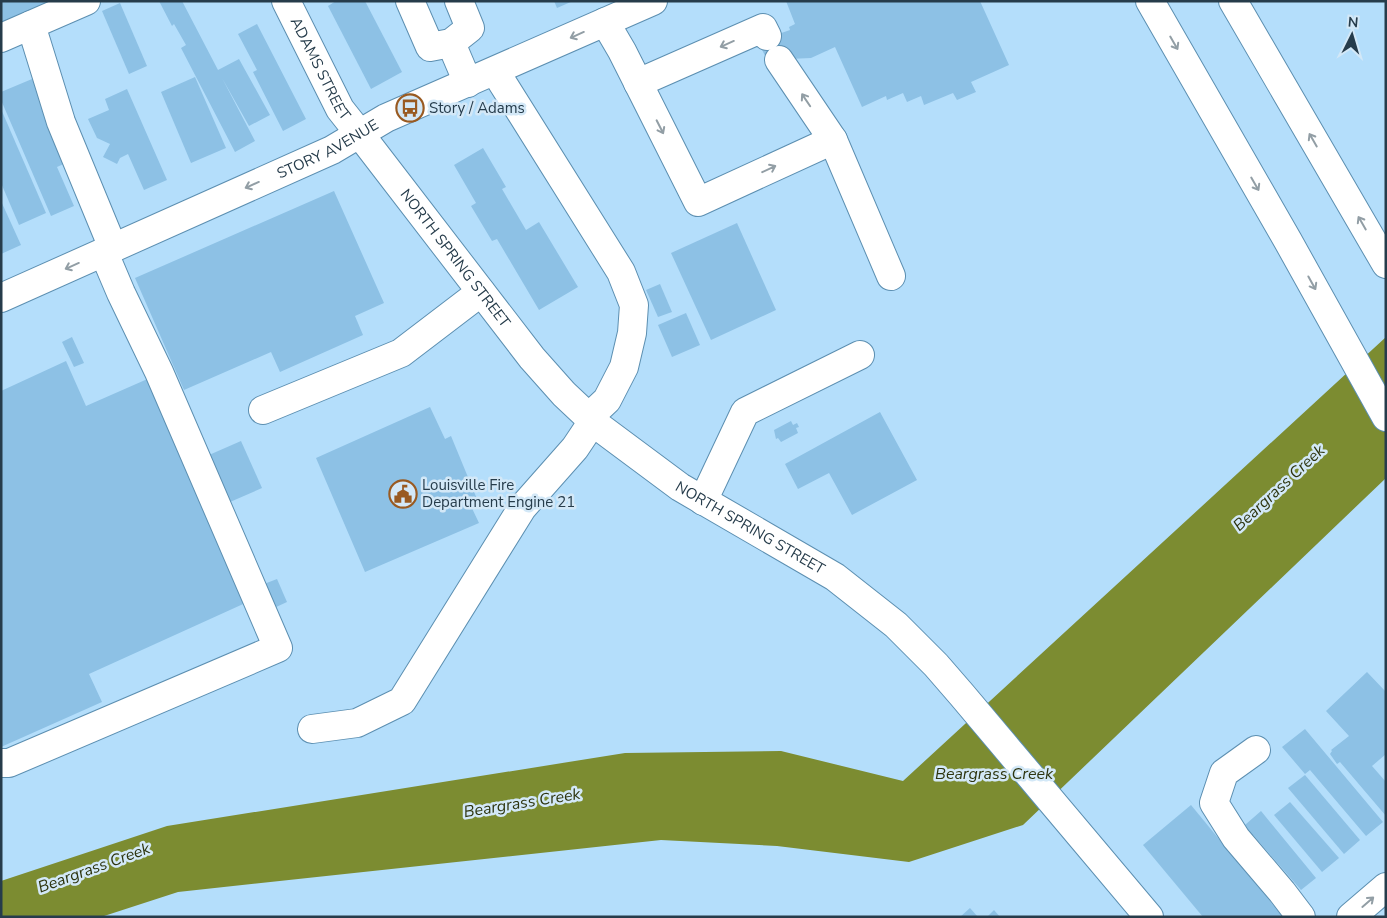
<svg xmlns="http://www.w3.org/2000/svg" width="1387" height="918" font-family="'Nunito Sans',sans-serif">
<style>
.water{fill:#7c8c31}
.building{fill:#8dc1e5}
.lines{fill:none;stroke-linecap:round;stroke-linejoin:round}
.minor-casing{stroke:#5c8fb1;stroke-width:30}
.major-casing{stroke:#5c8fb1;stroke-width:30}
.highway-casing{stroke:#5c8fb1;stroke-width:30}
.minor{stroke:#fff;stroke-width:28}
.major{stroke:#fff;stroke-width:28}
.highway{stroke:#fff;stroke-width:28}
.oneway{stroke:#929ea5}
.labels{text-anchor:middle;dominant-baseline:central;stroke-width:5;stroke-linejoin:round;paint-order:stroke}
.street-label{font-size:15px;fill:#263c4b;stroke:#d3e8f7}
.poi-label{font-size:15px;fill:#263c4b;stroke:#d3e8f7;text-anchor:start}
.water-label{font-size:16px;font-style:italic;fill:#2d340e;stroke:#d3e8f7}
</style>
<rect width="100%" height="100%" fill="#b4defb"/>
<path class="water" d="M1386,337V478L1023,825L909,862L777,846L661,840L178,892L101,917H1V881L167,826L625,753L781,751L903,781Z"/>
<g class="building">
<path d="M1,1H59L1,26Z"/>
<path d="M159,1H182L218,70L239,59L270,115L249,126L222,78L255,141L235,152L181,48L186,45L174,24L172,26Z"/>
<path d="M336,1H365L402,72L371,89L328,6Z"/>
<path d="M554,1H573L557,8Z"/>
<path d="M786,1H980L1009,65L971,82L976,92L957,100L953,93L924,105L921,96L907,102L903,93L887,100L886,96L862,107L835,47L811,58L767,60L758,41L790,30L789,27L795,24Z"/>
<path d="M120,3L147,66L129,74L102,11Z"/>
<path d="M257,24L306,119L283,131L253,72L257,70L238,34Z"/>
<path d="M195,77L226,148L191,163L161,92Z"/>
<path d="M32,79L68,162L57,167L74,206L51,216L1,100V92Z"/>
<path d="M127,89L167,180L144,190L128,154L120,158L117,164L103,157L110,144L97,138L88,119L109,110L105,99Z"/>
<path d="M1,109L46,213L19,225L1,183Z"/>
<path d="M483,148L506,187L502,189L526,230L539,222L578,287L539,310L497,239L492,241L471,206L476,203L454,165Z"/>
<path d="M334,191L384,303L355,316L363,335L280,372L271,352L184,390L135,278Z"/>
<path d="M1,201L21,245L1,254Z"/>
<path d="M737,223L776,310L711,340L671,253Z"/>
<path d="M660,284L672,312L658,317L646,290Z"/>
<path d="M686,313L700,345L672,357L658,325Z"/>
<path d="M72,337L84,363L74,367L62,342Z"/>
<path d="M66,361L86,406L152,377L252,600L89,674L102,702L1,747V391Z"/>
<path d="M430,407L445,439L451,436L477,499L469,502L479,523L365,572L316,458Z"/>
<path d="M880,412L917,480L852,515L829,473L798,489L785,464Z"/>
<path d="M791,421L793,425L797,423L799,427L796,428L798,433L781,442L778,438L776,439L774,430Z"/>
<path d="M241,441L262,488L230,502L209,455Z"/>
<path d="M277,579L287,602L274,608L264,584Z"/>
<path d="M1367,672L1386,692V754L1372,766L1386,782V816L1340,762L1337,764L1330,754L1332,751L1331,750L1349,736L1326,711Z"/>
<path d="M1305,729L1383,822L1366,836L1310,770L1305,774L1282,747Z"/>
<path d="M1305,775L1360,840L1344,854L1288,788Z"/>
<path d="M1290,802L1339,858L1322,872L1274,815Z"/>
<path d="M1191,805L1283,917H1203L1143,845Z"/>
<path d="M1261,811L1316,878L1301,890L1253,835L1246,840L1238,831Z"/>
<path d="M970,908L978,917H960Z"/>
<path d="M994,910L1000,917H987Z"/>
</g>
<g class="lines">
<g class="minor-casing">
<g id="minor">
<path id="s1" d="M286,1L340,109L359,133"/>
<path d="M410,1L430,47L451,43L470,28L459,1"/>
<path d="M605,22L622,51L698,202L833,140"/>
<path d="M31,25L61,122L113,248"/>
<path d="M1,38L86,1"/>
<path d="M451,43L468,83"/>
<path d="M779,60L833,140L891,276"/>
<path d="M495,71L621,272L634,305L632,333L624,367L607,400L589,417"/>
<path d="M638,83L763,28L767,36"/>
<path d="M263,410L401,353L481,292"/>
<path d="M703,501L745,412L860,355"/>
<path d="M312,729L357,723L402,701L522,508L575,448L593,421"/>
<path d="M1256,750L1224,773L1214,803L1236,838L1282,892L1301,917"/>
<path d="M1,763H9L278,648L159,372L121,293L104,253"/>
</g>
</g>
<g class="major-casing">
<g id="major">
<path id="s2" d="M359,133L532,358L564,394L598,426L680,487L835,577L896,625L936,665L962,695L1149,917"/>
<path id="s3" d="M1,298L332,150L386,118L653,1"/>
<path d="M1351,917L1386,887"/>
</g>
</g>
<g class="highway-casing">
<g id="highway">
<path d="M1150,1L1288,241L1386,417"/>
<path d="M1233,1L1386,264"/>
</g>
</g>
<use href="#minor" class="minor"/>
<use href="#major" class="major"/>
<use href="#highway" class="highway"/>
</g>
<defs><path id="oneway-shaft" d="M-6 0H5M1.5-3L5.5 0L1.5 3" fill="none" stroke-width="1.6" stroke-linecap="round" stroke-linejoin="round" transform="scale(1.25)"/></defs>
<g class="oneway">
<use href="#oneway-shaft" transform="translate(577 35) rotate(156)"/>
<use href="#oneway-shaft" transform="translate(1174 43) rotate(60)"/>
<use href="#oneway-shaft" transform="translate(727 44) rotate(156)"/>
<use href="#oneway-shaft" transform="translate(806 100) rotate(-124)"/>
<use href="#oneway-shaft" transform="translate(660 127) rotate(63)"/>
<use href="#oneway-shaft" transform="translate(1313 140) rotate(-120)"/>
<use href="#oneway-shaft" transform="translate(769 169) rotate(-25)"/>
<use href="#oneway-shaft" transform="translate(1255 184) rotate(60)"/>
<use href="#oneway-shaft" transform="translate(252 185) rotate(156)"/>
<use href="#oneway-shaft" transform="translate(1362 223) rotate(-120)"/>
<use href="#oneway-shaft" transform="translate(72 266) rotate(156)"/>
<use href="#oneway-shaft" transform="translate(1312 283) rotate(61)"/>
<use href="#oneway-shaft" transform="translate(1368 902) rotate(-41)"/>
</g>
<defs>
<g id="bus-ring" transform="scale(1.4375)"><circle r="9.5" fill="#d3e8f7" stroke="#995a21" stroke-width="1.5"/><path d="M-5-6H5V4H4V6H2V4H-2V6H-4V4H-5ZM-3.5-4V0h7V-4ZM-3.5 1.2v1.5H-2V1.2ZM2 1.2v1.5H3.5V1.2Z" fill="#995a21"/></g>
<g id="civic-ring" transform="scale(1.4375)"><circle r="9.5" fill="#d3e8f7" stroke="#995a21" stroke-width="1.5"/><path d="M-.6-6.5H3V-4.5H.6V-3L4-1V1h2V6H-6V1h2V-1L-.6-3ZM-1.2 2.5V6h2.4V2.5Z" fill="#995a21"/></g>
</defs>
<g fill-rule="evenodd">
<use href="#bus-ring" x="410" y="108"/>
<use href="#civic-ring" x="403" y="494"/>
</g>
<g class="labels">
<g class="street-label">
<text stroke="none"><textPath href="#s1" startOffset="76">ADAMS STREET</textPath></text>
<text stroke="none"><textPath href="#s3" startOffset="359">STORY AVENUE</textPath></text>
<text stroke="none"><textPath href="#s2" startOffset="158">NORTH SPRING STREET</textPath></text>
<text stroke="none"><textPath href="#s2" startOffset="562">NORTH SPRING STREET</textPath></text>
</g>
<g class="poi-label">
<text x="429" y="108">Story / Adams</text>
<text x="422" y="485">Louisville Fire<tspan x="422" dy="17">Department Engine 21</tspan></text>
</g>
<g class="water-label">
<text transform="translate(1279 488) rotate(-43)">Beargrass Creek</text>
<text x="994" y="774">Beargrass Creek</text>
<text transform="translate(522 803) rotate(-9)">Beargrass Creek</text>
<text transform="translate(94 868) rotate(-20)">Beargrass Creek</text>
</g>
</g>
<rect width="1387" height="918" fill="none" stroke="#263c4b" stroke-width="5"/>
<g transform="translate(1352 35) rotate(5)" stroke="#d3e8f7" stroke-width="4" paint-order="stroke">
<path d="M0-4L9 19L0 12L-9 19Z" fill="#263c4b"/>
<text y="-8" font-size="14" font-weight="bold" text-anchor="middle" fill="#263c4b">N</text>
</g>
</svg>
